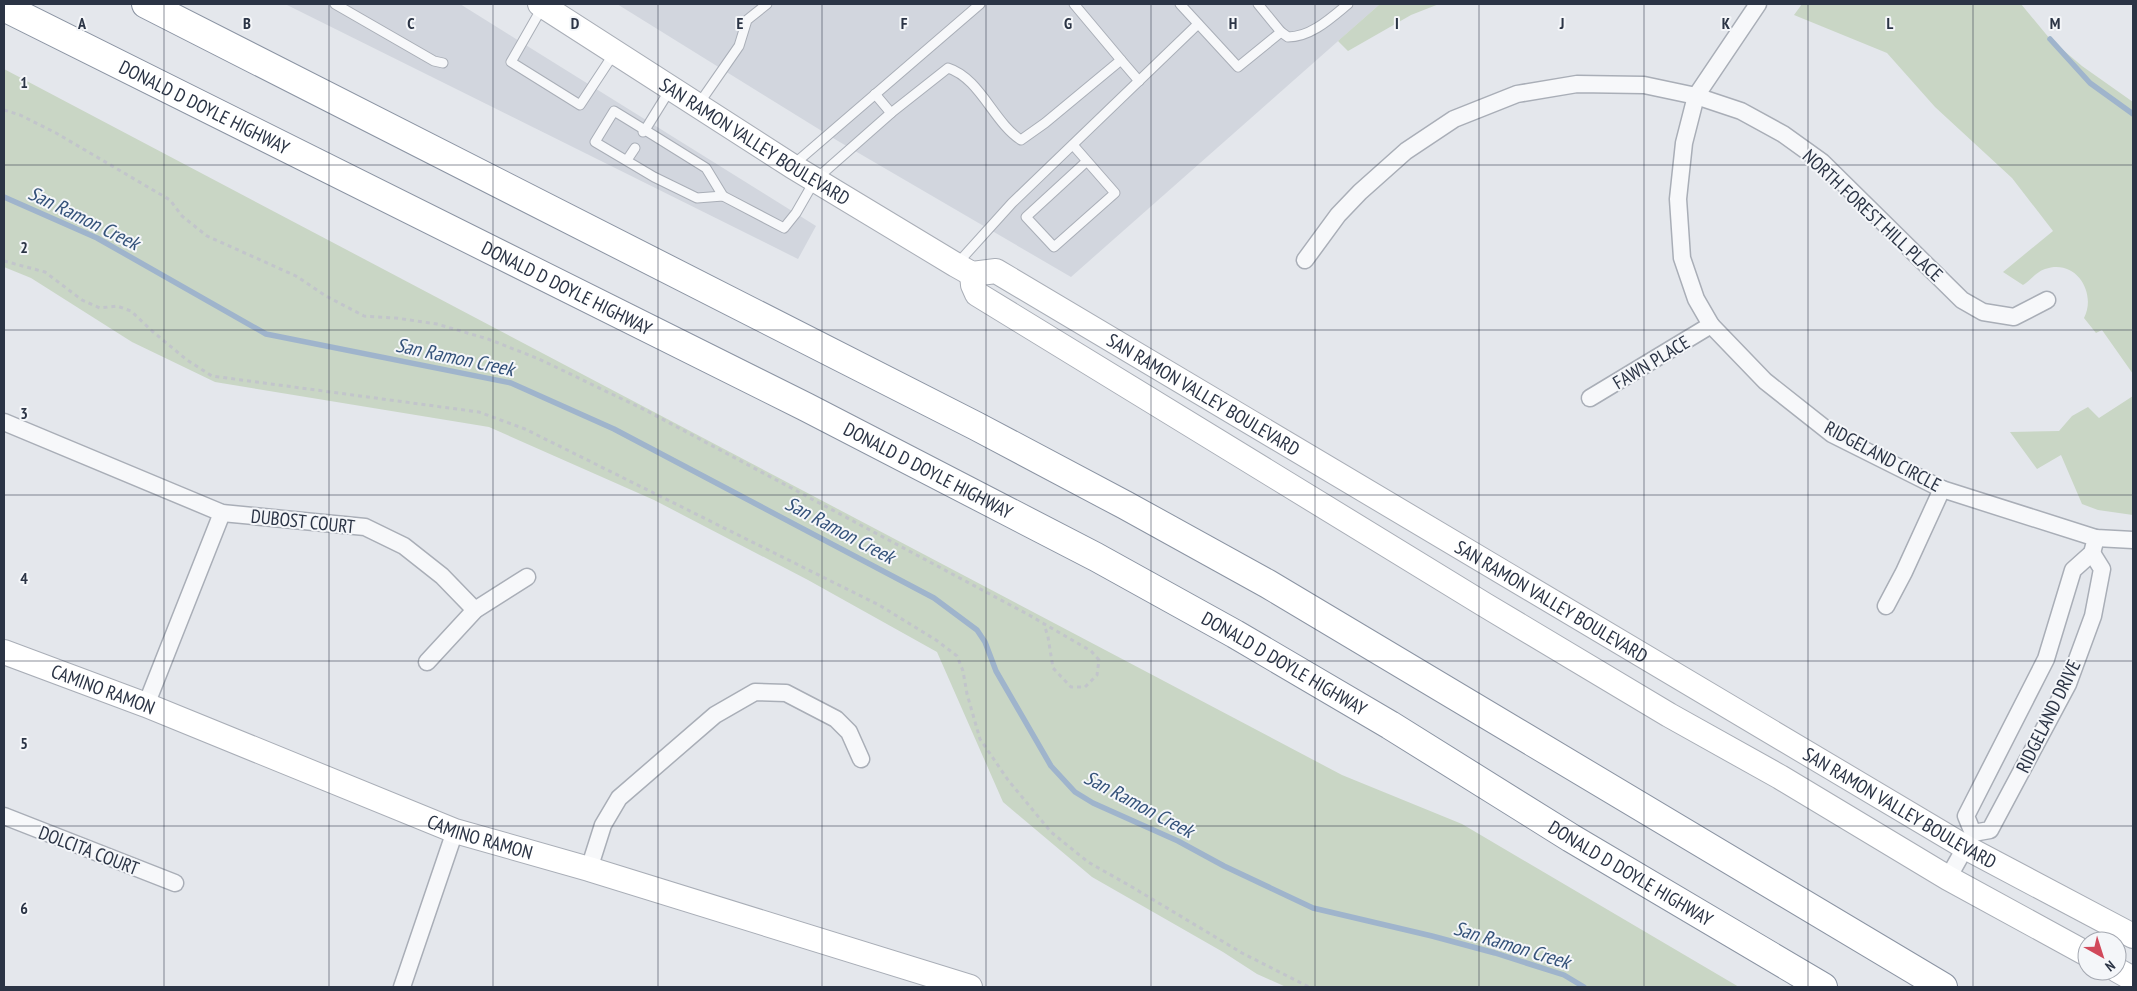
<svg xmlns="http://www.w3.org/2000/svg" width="2137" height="991" font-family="'PT Sans Narrow',sans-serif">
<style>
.built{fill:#d2d6de}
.green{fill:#c9d6c5}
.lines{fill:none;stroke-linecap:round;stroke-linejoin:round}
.stream{stroke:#9fb4cc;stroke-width:5.5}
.lane-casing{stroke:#a9aeb7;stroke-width:11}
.street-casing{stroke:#a9aeb7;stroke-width:19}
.secondary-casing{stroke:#a9aeb7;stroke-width:26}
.highway-casing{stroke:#8b94a3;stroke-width:30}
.path{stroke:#c2c5cb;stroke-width:3;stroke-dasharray:4 4;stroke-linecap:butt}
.lane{stroke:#f7f8fa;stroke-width:9}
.street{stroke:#f7f8fa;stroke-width:16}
.secondary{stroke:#fff;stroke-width:24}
.highway{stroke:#fff;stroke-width:28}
.grid{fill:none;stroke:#2b3445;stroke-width:1;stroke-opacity:0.55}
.labels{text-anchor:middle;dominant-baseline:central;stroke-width:4;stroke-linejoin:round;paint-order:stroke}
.street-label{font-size:19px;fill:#2b3445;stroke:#f4f6f9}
.water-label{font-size:20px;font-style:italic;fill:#34527a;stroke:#f4f6f9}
.grid-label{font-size:16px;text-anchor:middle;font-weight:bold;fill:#2b3445;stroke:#f4f6f9;stroke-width:4;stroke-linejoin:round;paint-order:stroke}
</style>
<rect width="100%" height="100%" fill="#e4e7ec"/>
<g class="built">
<path d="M285,4H460L816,226L798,259Z"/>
<path d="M617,4H1380L1071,277L838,141Z"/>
</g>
<g class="green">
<path d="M1380,4H1439L1411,15L1348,51L1338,41Z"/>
<path d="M1802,4H2021L2050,39L2082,66L2133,102V374L2102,330L2096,333L2084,318C2097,293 2076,258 2045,269C2036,272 2031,280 2023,285L2003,272L2053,231L2012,178L1935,107L1887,53L1794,15Z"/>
<path d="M4,69L1342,775L1462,824L1739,987H1286L1257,974L1223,952L1092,877L1003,802L937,652L808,580L654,500L489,427L215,382L132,342L31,278L4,267Z"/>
<path d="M2133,396V515L2098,510L2082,504L2061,455L2037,469L2010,432L2059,431L2072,416L2088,407L2099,418Z"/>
</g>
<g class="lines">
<g class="stream">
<path d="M2050,39L2090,83L2133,114"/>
<path d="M4,197L97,238L266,334L511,383L614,429L934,598L977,630L985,642L996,671L1051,766L1075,792L1093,803L1178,841L1224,866L1313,908L1432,936L1495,953L1564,975L1584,987"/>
</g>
<g class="lane-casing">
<g id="lane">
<path d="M335,4L434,61L443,63"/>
<path d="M1180,4L1238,67L1281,32L1258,4"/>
<path d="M543,6L511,62L580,105L615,52"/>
<path d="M1281,32L1288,37C1311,37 1331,18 1348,4"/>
<path d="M1121,60L1139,81"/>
<path d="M671,88L645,130L614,111L595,142L654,177L697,198L723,196L784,228L796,213L815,180L891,113L948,68C980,78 994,123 1021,140L1045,123L1121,60L1074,4"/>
<path d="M875,94L891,113"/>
<path d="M698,105L739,46L747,20L767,4"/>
<path d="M643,132L645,130L706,168L723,196"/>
<path d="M1073,145L1115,193L1054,247L1026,217L1087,161"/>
<path d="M627,160L635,148"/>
<path d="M793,165L980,4"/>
<path d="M956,265L1012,203L1198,24"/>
</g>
</g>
<g class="street-casing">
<g id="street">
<path d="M1758,4L1696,96L1684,143L1678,199L1682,258L1696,299L1711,325L1765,381L1832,434L1942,489L2096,538L2133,540"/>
<path d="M1305,260L1338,215L1360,192L1406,151L1454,119L1517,94L1577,84L1644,85L1696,96L1741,111L1783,134L1822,162L1962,300L1983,312L2014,317L2047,300"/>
<path d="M1590,398L1711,325"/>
<path d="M4,422L222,513L365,527L404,546L442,576L475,610"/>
<path d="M1886,606L1904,572L1942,489"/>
<path d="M427,662L475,610L527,577"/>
<path d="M146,705L222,513"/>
<path d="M4,816L175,883"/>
<path d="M1973,833L1966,816L2046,659L2073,570L2092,553L2096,538"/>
<path d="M1973,833L1990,830L2068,684L2093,616L2102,569L2092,553"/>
<path d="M589,869L603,825L619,798L715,715L755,692L786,693L836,719L849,732L861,759"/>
<path d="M1948,878L1970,839"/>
<path d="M402,987L455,831"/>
</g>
</g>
<g class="secondary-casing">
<g id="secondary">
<path id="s1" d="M540,4L792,166L956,265L972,274L996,271L1965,847L2133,936"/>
<path d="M972,274L973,285L977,294L1485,605L1669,715L1780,777L1948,878L2087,954"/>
<path id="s2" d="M4,652L146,705L455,831L589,869L970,987"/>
<path d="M2117,970L2133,979"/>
</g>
</g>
<g class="highway-casing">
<g id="highway">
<path d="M146,4L976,426L1125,505L1268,584L1943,987"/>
<path id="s3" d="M4,7L806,407L1096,557L1235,634L1390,725L1571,838L1823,987"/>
</g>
</g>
<g class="path">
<path d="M4,110L20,115L56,133L170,200L182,216L207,236L296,276L326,296L364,316L396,318L437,324L488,339L539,359L647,411L1029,615L1091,651L1099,660L1097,675L1085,687H1071L1053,668L1048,637L1044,624"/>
<path d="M4,261L45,272L82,300L100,308L117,306L131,311L152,331L187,360L212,376L479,412L525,429L879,605L936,640L957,656L963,671L967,694L980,739L1008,780L1051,832L1088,862L1132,887L1242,953L1309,987"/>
</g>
<use href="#lane" class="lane"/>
<use href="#street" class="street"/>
<use href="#secondary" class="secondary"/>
<use href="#highway" class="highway"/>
</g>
<path class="grid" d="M164,4V987M329,4V987M493,4V987M658,4V987M822,4V987M986,4V987M1151,4V987M1315,4V987M1479,4V987M1644,4V987M1808,4V987M1973,4V987M4,165H2133M4,330H2133M4,495H2133M4,661H2133M4,826H2133"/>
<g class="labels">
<g class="street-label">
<text stroke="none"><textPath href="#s3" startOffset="224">DONALD D DOYLE HIGHWAY</textPath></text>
<text stroke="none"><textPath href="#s1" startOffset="255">SAN RAMON VALLEY BOULEVARD</textPath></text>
<text transform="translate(1873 215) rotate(43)">NORTH FOREST HILL PLACE</text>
<text stroke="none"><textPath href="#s3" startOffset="629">DONALD D DOYLE HIGHWAY</textPath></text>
<text transform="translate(1651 362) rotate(-31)">FAWN PLACE</text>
<text stroke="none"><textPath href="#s1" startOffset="775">SAN RAMON VALLEY BOULEVARD</textPath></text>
<text transform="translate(1883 456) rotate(28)">RIDGELAND CIRCLE</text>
<text stroke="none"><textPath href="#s3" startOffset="1034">DONALD D DOYLE HIGHWAY</textPath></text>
<text transform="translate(303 521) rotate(6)">DUBOST COURT</text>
<text stroke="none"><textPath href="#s1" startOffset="1180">SAN RAMON VALLEY BOULEVARD</textPath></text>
<text stroke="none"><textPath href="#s3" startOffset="1439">DONALD D DOYLE HIGHWAY</textPath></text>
<text stroke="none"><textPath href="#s2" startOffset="106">CAMINO RAMON</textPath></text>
<text transform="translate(2048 716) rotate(-64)">RIDGELAND DRIVE</text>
<text stroke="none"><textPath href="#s1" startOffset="1585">SAN RAMON VALLEY BOULEVARD</textPath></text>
<text stroke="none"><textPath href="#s2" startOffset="511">CAMINO RAMON</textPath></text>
<text transform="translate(89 850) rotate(21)">DOLCITA COURT</text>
<text stroke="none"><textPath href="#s3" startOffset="1844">DONALD D DOYLE HIGHWAY</textPath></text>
</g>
<g class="water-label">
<text transform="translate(84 218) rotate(26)">San Ramon Creek</text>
<text transform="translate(455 357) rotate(12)">San Ramon Creek</text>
<text transform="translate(840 530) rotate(28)">San Ramon Creek</text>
<text transform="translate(1139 804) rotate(28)">San Ramon Creek</text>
<text transform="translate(1512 945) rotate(17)">San Ramon Creek</text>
</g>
</g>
<g class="grid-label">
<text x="82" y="29">A</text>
<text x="247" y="29">B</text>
<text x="411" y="29">C</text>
<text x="575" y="29">D</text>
<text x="740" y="29">E</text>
<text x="904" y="29">F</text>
<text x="1068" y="29">G</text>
<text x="1233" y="29">H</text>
<text x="1397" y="29">I</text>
<text x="1562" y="29">J</text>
<text x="1726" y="29">K</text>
<text x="1890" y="29">L</text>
<text x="2055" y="29">M</text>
<text x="24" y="88">1</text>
<text x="24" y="253">2</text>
<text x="24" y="419">3</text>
<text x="24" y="584">4</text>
<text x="24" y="749">5</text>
<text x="24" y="914">6</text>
</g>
<rect width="2137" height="991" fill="none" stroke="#2b3445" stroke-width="10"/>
<g transform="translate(2102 956) rotate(141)"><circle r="24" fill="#f4f6f9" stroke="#a4a8b1"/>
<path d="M0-4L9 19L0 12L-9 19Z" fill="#d1495b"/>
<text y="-8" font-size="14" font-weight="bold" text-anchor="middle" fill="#2b3445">N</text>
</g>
</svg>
